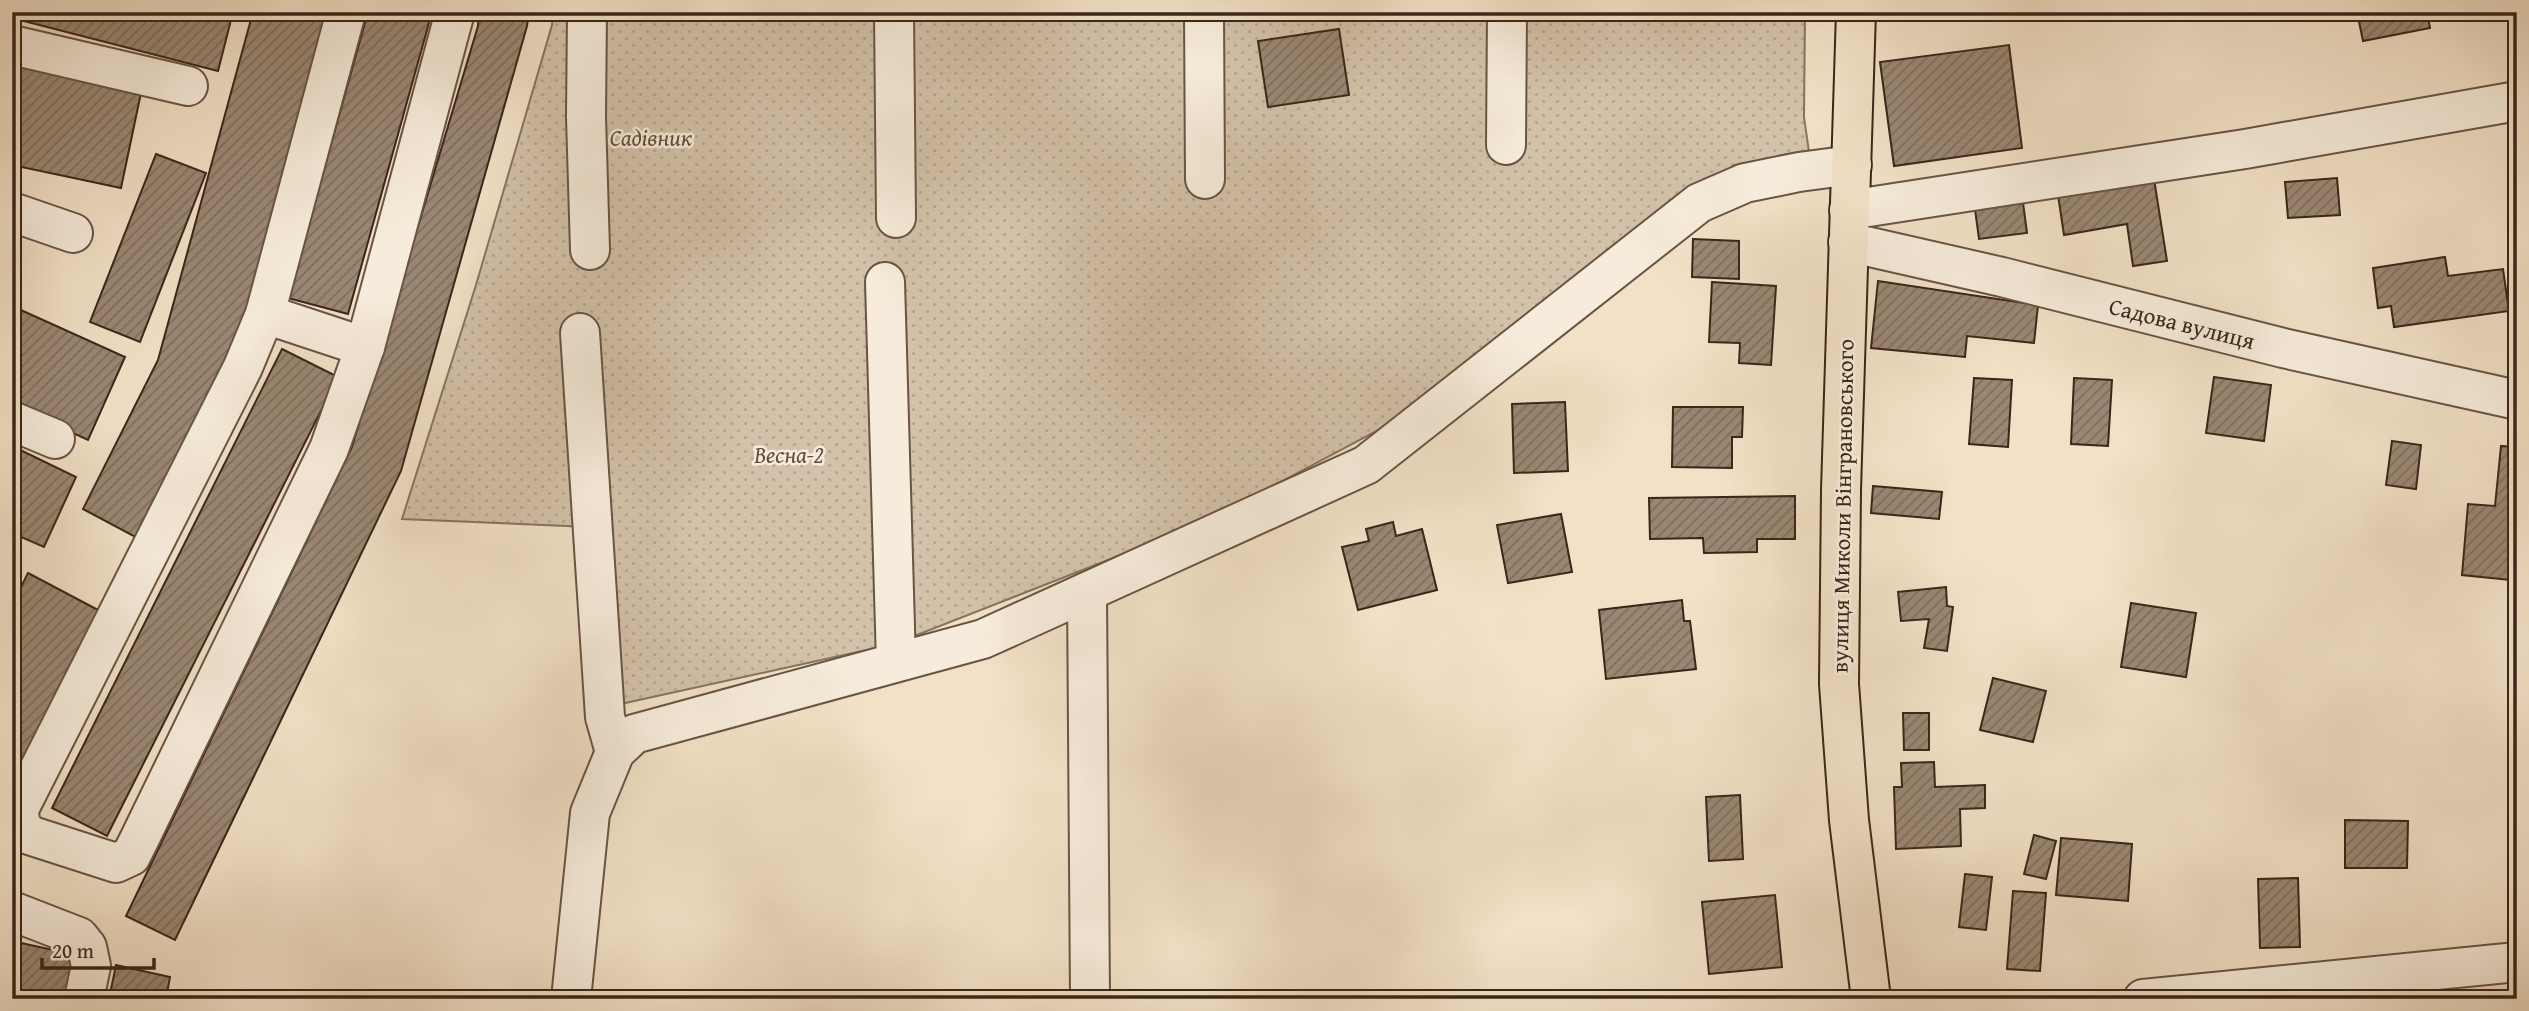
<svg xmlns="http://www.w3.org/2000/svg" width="2529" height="1011" font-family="'Gentium Book Plus',serif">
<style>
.grass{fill:url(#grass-dots);stroke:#867461;stroke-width:2}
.building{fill:url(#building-hatch);stroke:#3a2619;stroke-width:2}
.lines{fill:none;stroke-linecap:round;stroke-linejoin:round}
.minor-casing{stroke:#685544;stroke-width:42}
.major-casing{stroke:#3a2619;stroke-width:42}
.minor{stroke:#f7ecdb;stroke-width:38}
.major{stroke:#f2e1c7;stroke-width:38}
.labels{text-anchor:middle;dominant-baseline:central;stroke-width:5;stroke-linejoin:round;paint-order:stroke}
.park-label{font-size:23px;font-style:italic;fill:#604d3d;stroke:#f7ecdb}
.street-label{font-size:23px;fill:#3a2619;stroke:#f7ecdb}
</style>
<defs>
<pattern id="grass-dots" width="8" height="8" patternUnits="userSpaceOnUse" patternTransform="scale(1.75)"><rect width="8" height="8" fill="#d3c1a9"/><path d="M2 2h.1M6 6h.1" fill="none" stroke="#b6a691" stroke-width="1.8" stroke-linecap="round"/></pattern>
<pattern id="building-hatch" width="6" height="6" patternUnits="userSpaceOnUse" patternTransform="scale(1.75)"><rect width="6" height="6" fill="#9a8773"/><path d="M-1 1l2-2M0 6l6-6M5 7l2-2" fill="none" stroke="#7f6e5e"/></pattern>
</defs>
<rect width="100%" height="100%" fill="#f2e1c7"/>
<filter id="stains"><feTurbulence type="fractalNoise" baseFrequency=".00286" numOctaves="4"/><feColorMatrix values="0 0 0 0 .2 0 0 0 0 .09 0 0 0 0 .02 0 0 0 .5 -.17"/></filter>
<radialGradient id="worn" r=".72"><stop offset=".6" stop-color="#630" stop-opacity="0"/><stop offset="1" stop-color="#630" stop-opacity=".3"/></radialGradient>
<path class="grass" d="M553,12H1805L1804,117L1809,152L1735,165L1639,225L1403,417L1205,522L894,644L598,709L589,527L402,519L476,285L552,25Z"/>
<g class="building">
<path d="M12,12H233L218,71L12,18Z"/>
<path d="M253,12H330L225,385L141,540L83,509L158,360Z"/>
<path d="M368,12H432L348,314L288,298Z"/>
<path d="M479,12H529L527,26L401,471L175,940L126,916L352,447L478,26Z"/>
<path d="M2357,12H2427L2430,28L2363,41Z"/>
<path d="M1339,29L1349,95L1268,107L1258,41Z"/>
<path d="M2009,45L2022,148L1894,166L1880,62Z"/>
<path d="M12,61L142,88L121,188L12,165Z"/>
<path d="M156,154L206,173L140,342L90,322Z"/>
<path d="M2337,178L2340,215L2288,218L2285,182Z"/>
<path d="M2154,179L2167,261L2133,266L2127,224L2064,235L2058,195Z"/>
<path d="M2022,195L2027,233L1979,239L1974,202Z"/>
<path d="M1693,239L1739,241V279L1692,277Z"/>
<path d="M2445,257L2448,276L2503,269L2509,311L2394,327L2391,306L2378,308L2373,268Z"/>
<path d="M1878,281L2038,305L2034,343L1967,336L1965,357L1871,348Z"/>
<path d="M1712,282L1776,286L1771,365L1739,363L1740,343L1709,342Z"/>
<path d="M12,306L125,357L88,440L12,405Z"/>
<path d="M282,349L338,377L107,836L52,808Z"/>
<path d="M2214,377L2271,385L2264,441L2206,433Z"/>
<path d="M1974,378L2012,380L2008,447L1969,444Z"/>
<path d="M2074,378L2112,380L2108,446L2071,444Z"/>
<path d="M1565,402L1568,471L1514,473L1512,404Z"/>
<path d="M1673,407H1743L1742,437H1732V468L1672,467Z"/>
<path d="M2392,441L2421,445L2416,489L2386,485Z"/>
<path d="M12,446L76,477L44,547L12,533Z"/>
<path d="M2501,446L2517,447V515L2510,580L2462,575L2468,504L2495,506Z"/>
<path d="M1873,486L1942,492L1939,519L1871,513Z"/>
<path d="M1795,496V539H1757V552L1704,553L1703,538L1650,539L1649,498Z"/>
<path d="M1561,514L1572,572L1508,583L1497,525Z"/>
<path d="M1393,522L1396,536L1422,529L1437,590L1358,610L1342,547L1369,541L1366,529Z"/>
<path d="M28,573L100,611L12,793V605Z"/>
<path d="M1946,587L1947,606L1953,607L1947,651L1924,648L1929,619L1901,621L1898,592Z"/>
<path d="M1682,600L1684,621H1690L1696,669L1606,679L1599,610Z"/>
<path d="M2131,603L2196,613L2186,677L2121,667Z"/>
<path d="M1993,678L2046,691L2033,742L1980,730Z"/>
<path d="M1903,713H1929V750H1904Z"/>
<path d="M1934,762L1935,787L1985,785V808L1960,809L1961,846L1896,849L1894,787H1902L1901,763Z"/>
<path d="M1740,795L1743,859L1709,861L1706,797Z"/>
<path d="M2345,820L2408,821L2407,868H2345Z"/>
<path d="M2034,835L2056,841L2046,879L2024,874Z"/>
<path d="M2061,838L2132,844L2128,901L2056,895Z"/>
<path d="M1965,874L1992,877L1986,930L1959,927Z"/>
<path d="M2298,878L2300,947L2260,948L2258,879Z"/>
<path d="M2013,891L2046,893L2040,971L2007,969Z"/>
<path d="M1775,895L1782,967L1709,974L1702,902Z"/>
<path d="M12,941L76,955L66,999H12Z"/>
<path d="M116,965L170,977L166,999H109Z"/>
</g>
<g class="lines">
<g class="minor-casing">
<g id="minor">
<path d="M346,12L265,314L243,367L19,809L20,824L29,835L116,863L131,856L139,840L329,449L365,347L455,12"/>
<path d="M587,12L586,117L590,250"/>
<path d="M894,12L896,218"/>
<path d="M1204,12L1205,179"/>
<path d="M12,45L188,86"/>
<path d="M1506,145L1507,12"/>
<path d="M1849,210L2245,149L2517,101"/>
<path d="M12,212L73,233"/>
<path d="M1848,242L2002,277L2283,348L2517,400"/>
<path d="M885,282L896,662"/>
<path d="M265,314L365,347"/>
<path d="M580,333L605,717L615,752"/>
<path d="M12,421L55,439"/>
<path d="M1087,592L1090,999"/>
<path d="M12,911L79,937L87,947L91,966L84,999"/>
<path d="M571,999L590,813L615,752L634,734L983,639L1366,465L1699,203L1745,183L1799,172L1852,165"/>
<path d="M2143,999L2517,962"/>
</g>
</g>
<g class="major-casing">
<path id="major" d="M1856,12L1841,490L1839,684L1849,820L1871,999"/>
</g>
<use href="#minor" class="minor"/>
<use href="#major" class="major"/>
</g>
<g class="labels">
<g class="park-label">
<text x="651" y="137">Садівник</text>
<text x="789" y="454">Весна-2</text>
</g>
<g class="street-label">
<text transform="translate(2182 323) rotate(14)">Садова вулиця</text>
<text transform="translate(1842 506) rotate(-89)">вулиця Миколи Вінграновського</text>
</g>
</g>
<rect width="2529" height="1011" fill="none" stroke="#f2e1c7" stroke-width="42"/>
<rect x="14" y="14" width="2501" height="983" fill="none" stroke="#3a2619" stroke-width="3.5"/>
<rect x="21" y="21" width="2487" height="969" fill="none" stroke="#3a2619" stroke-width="2"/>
<path d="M42 958v10h112v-10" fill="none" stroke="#3a2619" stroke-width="3.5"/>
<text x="52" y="958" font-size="21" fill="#3a2619" stroke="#f7ecdb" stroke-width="5" paint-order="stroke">20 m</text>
<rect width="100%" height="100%" filter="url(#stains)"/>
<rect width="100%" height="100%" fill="url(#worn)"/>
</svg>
